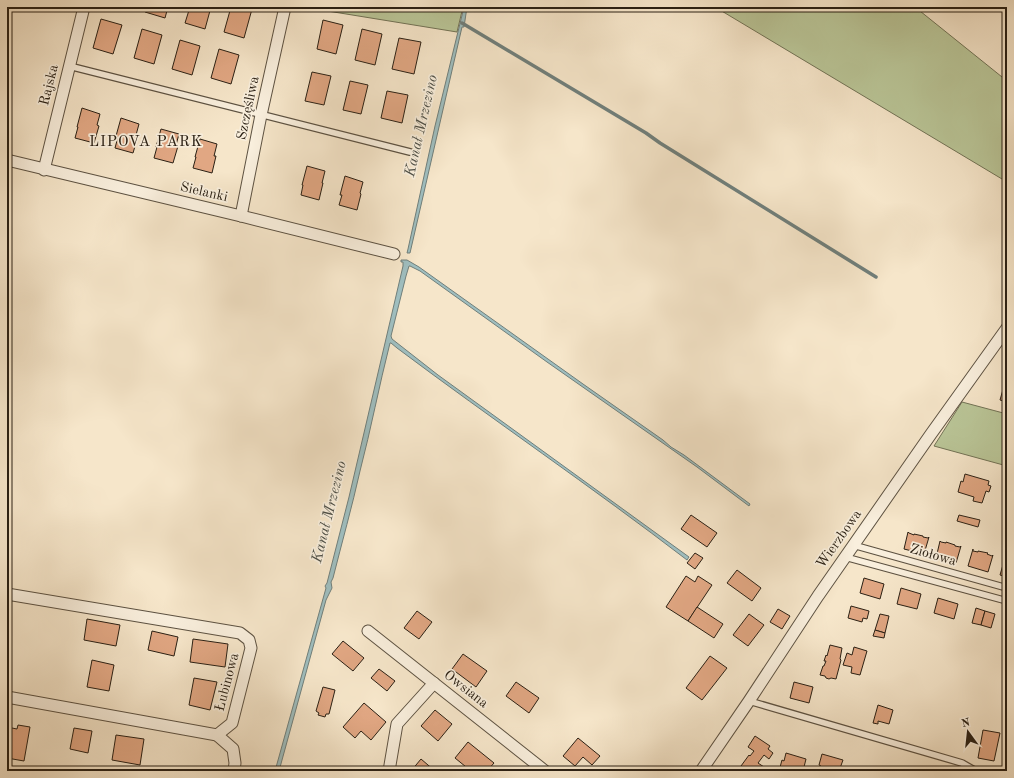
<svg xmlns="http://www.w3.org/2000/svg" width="1014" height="778" font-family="'Old Standard TT',serif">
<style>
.green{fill:#bac698;stroke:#727356}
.water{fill:#9fbebf;stroke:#707f7b}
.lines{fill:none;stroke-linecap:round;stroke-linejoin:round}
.stream{stroke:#707f7b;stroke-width:3.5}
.building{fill:#e1a783;stroke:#2a2014}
.lane-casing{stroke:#5d5242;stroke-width:8}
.street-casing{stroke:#5d5242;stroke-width:13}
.lane{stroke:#f9efdd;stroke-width:5.5}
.street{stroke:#f9efdd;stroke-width:11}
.labels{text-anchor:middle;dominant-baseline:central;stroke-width:3.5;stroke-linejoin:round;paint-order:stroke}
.street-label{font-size:14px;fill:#2a2014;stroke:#f9efdd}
.water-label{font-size:15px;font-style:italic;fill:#4d4f47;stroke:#f9efdd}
.neighbourhood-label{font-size:15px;letter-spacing:1px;fill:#2a2014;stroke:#f9efdd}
</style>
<rect width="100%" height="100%" fill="#f6e6ca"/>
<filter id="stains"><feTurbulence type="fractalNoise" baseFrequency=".005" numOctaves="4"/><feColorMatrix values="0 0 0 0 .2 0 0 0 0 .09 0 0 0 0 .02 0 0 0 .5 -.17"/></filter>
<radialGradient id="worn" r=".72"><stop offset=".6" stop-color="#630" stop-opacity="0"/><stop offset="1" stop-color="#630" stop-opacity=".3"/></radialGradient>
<g class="green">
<path d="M303,7H463L457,32Z"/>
<path d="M715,7H915L1007,81V182Z"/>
<path d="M962,402L1007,414V466L934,446Z"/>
</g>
<g class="water">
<path d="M464,7H467L464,27H462L410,253H407L408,249L435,126Z"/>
<path d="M401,260H407L419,267L583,384L663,440L671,447L684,455L750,504L749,506L697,467L547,362L420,271L410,266H409L406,276L391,336L392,339L438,375L689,557L687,560C592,487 493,420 397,348L391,343H390C379,386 371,429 360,471C352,507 342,542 333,578L331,582L332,588L326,600L279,771H275L326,588L325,586L327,583L349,497L403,266V262H401Z"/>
</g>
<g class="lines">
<path class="stream" d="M462,23L646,133L660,143L876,277"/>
</g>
<g class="building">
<path d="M147,7H168L165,18L145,12Z"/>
<path d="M190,7H211L205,29L185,23Z"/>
<path d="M231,7H244L252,9L244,38L224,32Z"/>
<path d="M101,19L122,25L113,54L93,48Z"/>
<path d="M323,20L343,25L336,54L317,49Z"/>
<path d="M142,29L162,35L154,64L134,58Z"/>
<path d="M362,29L382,34L375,65L355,60Z"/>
<path d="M399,38L421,42L414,74L392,69Z"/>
<path d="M180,40L200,46L192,75L172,69Z"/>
<path d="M219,49L239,55L231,84L211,78Z"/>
<path d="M312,72L331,76L324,105L305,101Z"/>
<path d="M350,81L368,85L361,114L343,110Z"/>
<path d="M387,91L408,95L402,123L381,118Z"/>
<path d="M82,108L100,114L97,125L99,126L94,143L75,138L78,127H77Z"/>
<path d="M121,118L139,124L136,135L138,136L133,153L115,148L118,137L116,136Z"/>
<path d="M161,129L179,134L176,145L178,146L173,163L154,158L157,147H156Z"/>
<path d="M200,139L217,144L214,156H216L212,173L193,168L196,157H195Z"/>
<path d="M307,166L325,171L322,183H323L319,200L301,195L303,185H302Z"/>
<path d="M345,176L363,182L360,193L361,194L357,210L339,205L342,195H340Z"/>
<path d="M1006,379H1007V402L1000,400Z"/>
<path d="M965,474L989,481L988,485L991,486L989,492L986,491L982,503L973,501L974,497L958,492L961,481L963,482Z"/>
<path d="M1007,483V493L1004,492Z"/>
<path d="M691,515L717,533L707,547L681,529Z"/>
<path d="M959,515L980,520L978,527L957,521Z"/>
<path d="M908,532L909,533L914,535V534L923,536V537L928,538L929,537L924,554L904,549Z"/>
<path d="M940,541L941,542L946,543V542L955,545V546L960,547L961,546L956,563L936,558Z"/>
<path d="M973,549V551L978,552V551L988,553L987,554L992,556L993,555L988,572L968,566Z"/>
<path d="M695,553L703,558L695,569L687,563Z"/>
<path d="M1005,558V559L1007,560V577L1000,575Z"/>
<path d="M737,570L761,588L752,601L727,583Z"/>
<path d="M686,576L695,582L698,576L712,585L688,621L666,607Z"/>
<path d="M864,578L884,584L880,599L860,593Z"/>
<path d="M901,588L921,594L917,609L897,604Z"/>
<path d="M938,598L958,604L954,619L934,613Z"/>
<path d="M851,606L869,611L867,619L863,618L862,622L848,618Z"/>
<path d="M697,607L723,624L714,638L688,621Z"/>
<path d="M976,608L985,611L981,625L972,623Z"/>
<path d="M778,609L790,616L782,629L770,622Z"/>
<path d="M417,611L432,622L419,639L404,628Z"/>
<path d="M985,611L995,614L991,628L981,625Z"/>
<path d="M749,614L764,625L748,646L733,635Z"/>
<path d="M880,614L889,616L885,633L875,630Z"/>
<path d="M87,619L120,625L116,646L84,640Z"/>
<path d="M875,630L885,633L884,638L873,636Z"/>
<path d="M152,631L178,637L174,656L148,650Z"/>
<path d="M193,639L228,644L225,667L190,662Z"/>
<path d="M343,641L364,658L353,671L332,654Z"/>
<path d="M830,645L842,648L840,659L841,660L836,679L831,678L829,679L826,678L825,676L820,675L823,666H824L826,661H824L826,655L827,656Z"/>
<path d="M854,647L867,651L860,675L851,673L852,667L843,665L847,653L852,655Z"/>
<path d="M463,654L487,671L476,687L452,669Z"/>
<path d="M710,656L727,668L702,700L686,688Z"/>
<path d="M92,660L114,665L109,691L87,687Z"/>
<path d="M379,669L395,681L387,691L371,678Z"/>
<path d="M194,678L217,682L210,710L189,705Z"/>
<path d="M516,682L539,698L529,713L506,696Z"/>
<path d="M794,682L813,687L809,703L790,698Z"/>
<path d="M323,687L335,690L329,714H326L325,717L318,715L319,713L316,711Z"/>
<path d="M364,703L386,722L371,740L361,731L355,738L343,727Z"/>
<path d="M878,705L893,710L889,724L878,721V724L873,723Z"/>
<path d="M435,710L452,724L438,741L421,726Z"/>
<path d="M18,725L30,727L24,761L7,758V727L17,729Z"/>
<path d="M74,728L92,731L88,753L70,749Z"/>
<path d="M983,730L1000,733L994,761L978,758Z"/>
<path d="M116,735L144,739L140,765L112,760Z"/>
<path d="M755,736L770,746L768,749L773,753L769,759L764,755L758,763L764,767L761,771H747L741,766L749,755L750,756L754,751L748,747Z"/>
<path d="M578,738L600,756L592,765L583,757L575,766L563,756Z"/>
<path d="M468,742L494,763L487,771H471L455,758Z"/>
<path d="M786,753L806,759L804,767H806L805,771H779L782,760L784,761Z"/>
<path d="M822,754L843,760L839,771H817L818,768L820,769L821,766L819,765Z"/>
<path d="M421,759L435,771H411Z"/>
</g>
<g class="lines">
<g class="lane-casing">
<g id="lane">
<path d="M69,66L410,152"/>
<path d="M853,545L1007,588"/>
<path d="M845,557L1007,601"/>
<path d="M749,701L962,763L976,771"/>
</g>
</g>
<g class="street-casing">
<g id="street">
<path d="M7,160L241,216L394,254"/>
<path d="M44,170L84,7"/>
<path d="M241,216L261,115L285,7"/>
<path d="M7,594L240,633L249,640L251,648L232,723L217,735L7,697"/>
<path d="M368,631L545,771"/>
<path d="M217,735L233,749L235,763L234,771"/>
<path d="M389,771L397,724L434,683"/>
<path d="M701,771L749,701L818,596L931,434L1007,328"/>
</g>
</g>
<use href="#lane" class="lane"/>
<use href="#street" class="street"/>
</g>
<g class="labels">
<g class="street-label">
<text transform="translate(49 85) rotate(-76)">Rajska</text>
<text transform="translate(248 108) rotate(-78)">Szczęśliwa</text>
<text transform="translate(204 192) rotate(13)">Sielanki</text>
<text transform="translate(839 539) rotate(-55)">Wierzbowa</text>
<text transform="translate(933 555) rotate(16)">Ziołowa</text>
<text transform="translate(227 682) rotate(-75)">Łubinowa</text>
<text transform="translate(466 689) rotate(38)">Owsiana</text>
</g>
<g class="water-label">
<text transform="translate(422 126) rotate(-77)">Kanał Mrzezino</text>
<text transform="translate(330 512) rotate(-76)">Kanał Mrzezino</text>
</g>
<g class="neighbourhood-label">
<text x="146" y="142">LIPOVA PARK</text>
</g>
</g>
<rect width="1014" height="778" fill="none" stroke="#f6e6ca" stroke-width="24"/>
<rect x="8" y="8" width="998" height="762" fill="none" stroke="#2a2014" stroke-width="2"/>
<rect x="12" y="12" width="990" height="754" fill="none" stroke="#2a2014"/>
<g transform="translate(968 732) rotate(345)" stroke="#f9efdd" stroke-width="3" paint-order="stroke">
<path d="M0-3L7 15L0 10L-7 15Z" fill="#2a2014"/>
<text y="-6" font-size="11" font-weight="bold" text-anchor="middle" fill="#2a2014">N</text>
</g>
<rect width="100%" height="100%" filter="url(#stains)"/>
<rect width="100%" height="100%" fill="url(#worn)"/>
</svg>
